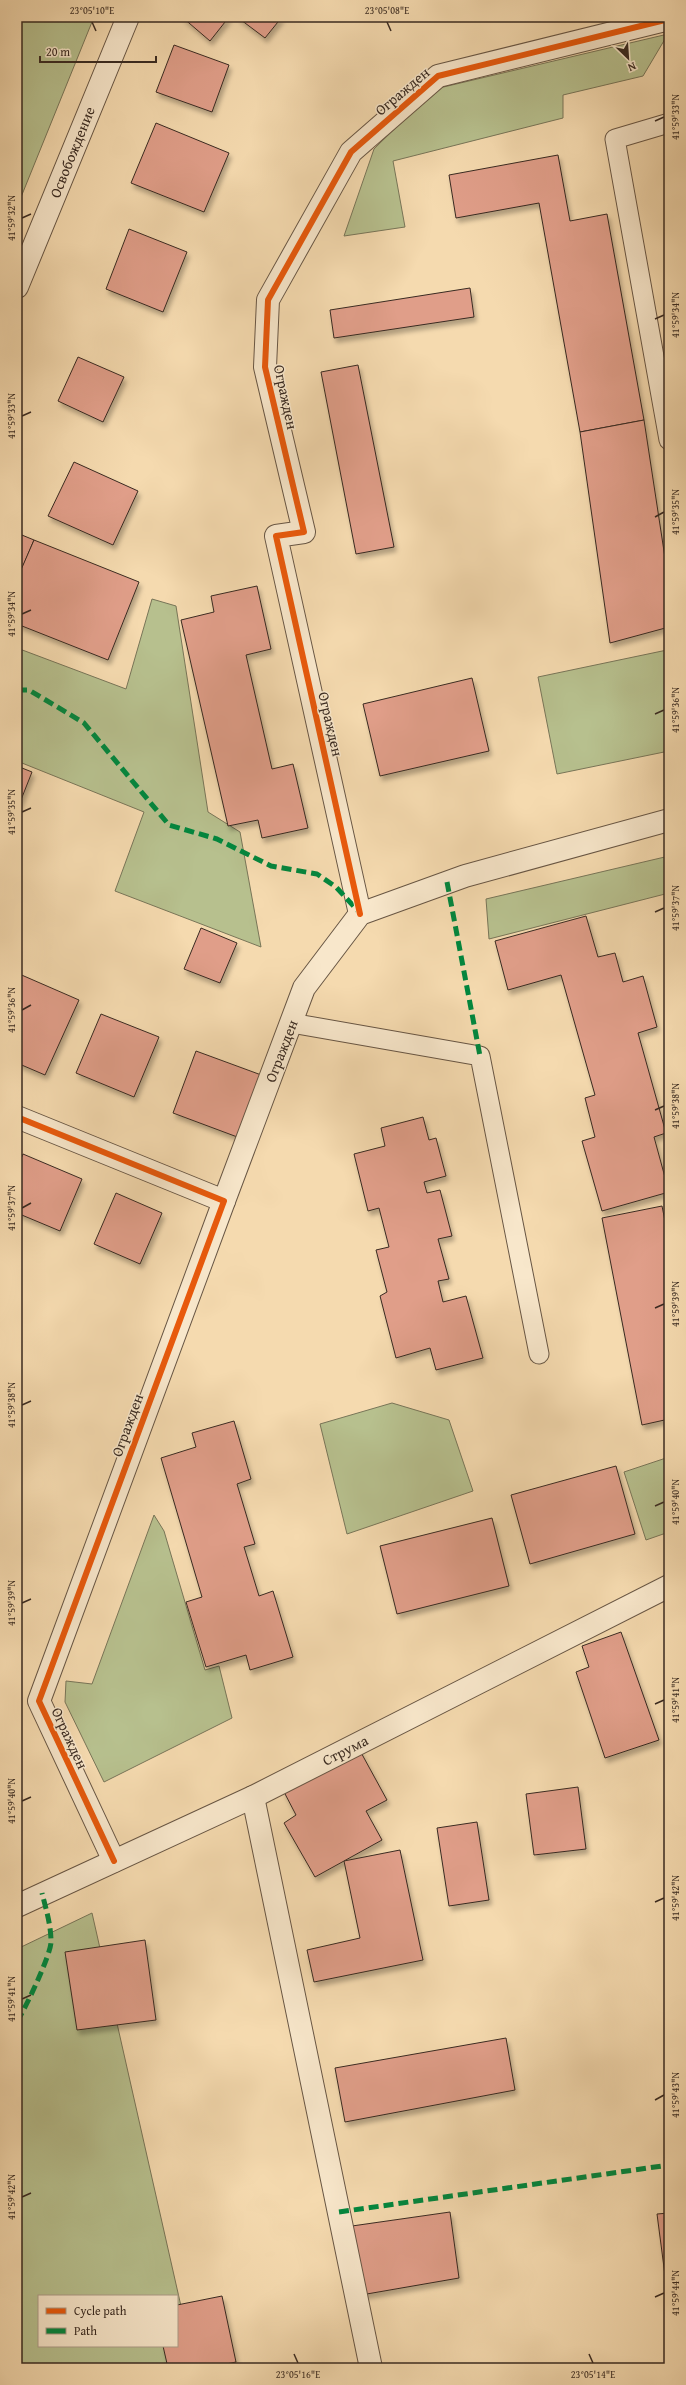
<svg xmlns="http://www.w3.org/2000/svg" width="686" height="2385" font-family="'Gentium Book Plus',serif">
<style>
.green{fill:#b7c08e;stroke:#787558;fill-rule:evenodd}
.building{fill:#e09e89;stroke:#392a21;filter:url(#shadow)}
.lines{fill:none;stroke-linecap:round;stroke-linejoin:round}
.service-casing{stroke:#685644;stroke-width:21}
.minor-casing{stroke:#685644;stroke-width:24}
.tertiary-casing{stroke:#685644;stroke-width:24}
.service{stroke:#f8e7cb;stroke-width:19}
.minor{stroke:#f8e7cb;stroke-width:22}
.tertiary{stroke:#f8e7cb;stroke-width:22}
.quiet{stroke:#00873e;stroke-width:5;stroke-dasharray:10 5;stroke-linecap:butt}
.cycleway-casing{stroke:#f8e7cb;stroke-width:8}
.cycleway{stroke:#e8590c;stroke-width:6}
.ticks{fill:none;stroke:#392a21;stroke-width:1.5}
.labels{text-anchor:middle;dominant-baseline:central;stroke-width:3;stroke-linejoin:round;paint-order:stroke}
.street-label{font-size:15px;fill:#392a21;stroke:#f8e7cb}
.neatline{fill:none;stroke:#392a21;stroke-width:1.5}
.ticks-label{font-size:10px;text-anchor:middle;fill:#392a21}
</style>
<defs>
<filter id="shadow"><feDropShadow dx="2.5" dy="4.5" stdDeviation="2" flood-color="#0004"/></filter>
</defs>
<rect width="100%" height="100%" fill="#f5daaf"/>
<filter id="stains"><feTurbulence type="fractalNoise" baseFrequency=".005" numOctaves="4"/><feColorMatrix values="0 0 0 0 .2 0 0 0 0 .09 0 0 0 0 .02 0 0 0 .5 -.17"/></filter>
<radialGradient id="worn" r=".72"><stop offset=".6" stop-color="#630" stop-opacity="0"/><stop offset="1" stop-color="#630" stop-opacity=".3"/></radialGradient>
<g class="green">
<path d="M17,17H94L17,207Z"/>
<path d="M668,34L643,76L563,95V118L393,161L405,227L344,236L374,149L435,89Z"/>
<path d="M152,599L176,606L208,812L240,832L261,947L115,891L144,812L17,761V648L126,689Z"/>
<path d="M667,650L669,751L557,774L538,677Z"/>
<path d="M669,856V893L489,939L486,899Z"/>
<path d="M392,1403L449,1420L473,1491L347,1534L320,1424Z"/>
<path d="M669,1457V1532L646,1540L624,1472Z"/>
<path d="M154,1515L164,1531L205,1670L219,1666L232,1718L104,1782L65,1702L66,1681L92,1684Z"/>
<path d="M92,1913L195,2368H17V1949ZM39,2296H177V2346H39Z"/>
</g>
<g class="building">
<path d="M182,17H229L210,41Z"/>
<path d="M237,17H282L265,38Z"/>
<path d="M174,45L229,65L212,112L156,92Z"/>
<path d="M156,123L229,153L204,212L131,183Z"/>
<path d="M558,155L570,221L607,214L644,420L580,432L539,203L456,218L449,175Z"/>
<path d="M129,229L187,252L163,312L106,289Z"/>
<path d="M470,288L474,317L334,338L330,310Z"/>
<path d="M78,357L124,377L103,422L58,401Z"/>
<path d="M358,365L394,547L356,554L321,372Z"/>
<path d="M644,420L669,584V627L610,643L580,432Z"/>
<path d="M74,462L138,491L113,545L48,516Z"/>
<path d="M17,533L34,540L18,578L17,577Z"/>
<path d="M34,540L139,582L108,660L17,624V579Z"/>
<path d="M257,586L271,649L246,655L272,769L293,764L308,828L262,838L258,820L228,826L181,620L214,612L211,596Z"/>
<path d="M472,678L489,751L380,776L363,704Z"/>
<path d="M17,766L32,772L17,810Z"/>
<path d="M586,916L598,957L615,953L623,982L643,976L657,1027L638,1033L666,1133L654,1137L669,1192L602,1211L582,1141L595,1137L585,1098L595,1095L561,975L508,990L495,941Z"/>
<path d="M201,928L237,943L220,983L184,969Z"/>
<path d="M17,973L79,1000L45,1075L17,1063Z"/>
<path d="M101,1014L159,1037L134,1097L76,1073Z"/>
<path d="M196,1051L264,1076L240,1138L173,1113Z"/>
<path d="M423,1117L429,1140L436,1138L446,1176L424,1182L427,1193L440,1190L452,1236L438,1239L449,1279L438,1281L443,1302L466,1296L483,1358L436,1370L430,1348L396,1358L380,1296L387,1292L376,1250L389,1247L379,1208L368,1211L354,1154L385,1146L381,1128Z"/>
<path d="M23,1154L82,1179L60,1231L17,1213V1168Z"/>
<path d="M116,1193L162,1213L140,1264L94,1244Z"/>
<path d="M662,1206L669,1241V1419L642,1425L602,1218Z"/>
<path d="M234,1421L251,1479L237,1484L255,1544L244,1547L259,1596L273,1591L293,1657L250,1670L246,1655L206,1667L186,1602L202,1597L161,1458L196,1447L192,1433Z"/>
<path d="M616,1466L635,1534L530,1564L511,1495Z"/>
<path d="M492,1518L509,1586L397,1614L380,1546Z"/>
<path d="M621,1632L659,1740L605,1758L576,1672L589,1667L582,1646Z"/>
<path d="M358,1747L387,1800L366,1811L382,1840L315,1877L284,1823L296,1815L283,1790Z"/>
<path d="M578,1787L586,1849L534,1855L526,1794Z"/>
<path d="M477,1822L489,1900L449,1906L437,1828Z"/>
<path d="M400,1850L423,1960L314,1982L307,1950L360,1938L344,1861Z"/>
<path d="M145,1940L156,2020L77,2030L65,1952Z"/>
<path d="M506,2038L515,2090L345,2122L335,2068Z"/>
<path d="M450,2212L459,2278L361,2295L352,2226Z"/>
<path d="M669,2213V2283H666L657,2214Z"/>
<path d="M222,2296L236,2362L207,2368H168L163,2346H177V2305Z"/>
</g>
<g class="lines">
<g class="service-casing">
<g id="service">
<path d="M669,123L615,139L669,440"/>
<path d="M291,1023L480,1056L539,1354"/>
</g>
</g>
<g class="minor-casing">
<g id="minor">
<path d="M360,914L276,536L304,532L265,367L268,300L351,152L438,76L669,19"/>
<path d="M17,1117L224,1201L39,1701L114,1861"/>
<path d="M224,1201L304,988L360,914L465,876L669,820"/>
<path d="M253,1797L371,2368"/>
<path d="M17,1906L253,1797L669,1586"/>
</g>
</g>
<g class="tertiary-casing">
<path id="tertiary" d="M17,287L128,17"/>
</g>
<use href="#service" class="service"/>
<use href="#minor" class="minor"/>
<use href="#tertiary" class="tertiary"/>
<g class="quiet">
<path d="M17,690H29L84,723L169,825L217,839L271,866L317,874L336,887L358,911"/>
<path d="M447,882L480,1056"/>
<path d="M17,2021C25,2010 51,1954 51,1942C51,1925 46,1909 42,1893"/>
<path d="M339,2212L669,2165"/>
</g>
<g class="cycleway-casing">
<g id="cycleway">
<path d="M360,914L276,536L304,532L265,367L268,300L351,152L438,76L669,19"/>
<path d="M17,1117L224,1201L39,1701L114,1861"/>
</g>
</g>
<use href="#cycleway" class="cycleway"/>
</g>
<path class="ticks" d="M92,22L96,31M387,22L391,31M655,121L664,117M22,218L31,214M655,319L664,315M22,416L31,412M655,517L664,512M22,614L31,610M655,714L664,710M22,812L31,808M655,912L664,908M22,1010L31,1005M655,1110L664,1106M22,1208L31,1203M655,1308L664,1304M22,1405L31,1401M655,1506L664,1502M22,1603L31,1599M655,1704L664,1700M22,1801L31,1797M655,1902L664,1898M22,1999L31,1995M655,2100L664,2095M22,2197L31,2193M655,2297L664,2293M294,2354L298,2363M589,2354L593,2363"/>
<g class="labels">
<g class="street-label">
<text transform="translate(402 91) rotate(-40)">Огражден</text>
<text transform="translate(72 152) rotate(-68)">Освобождение</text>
<text transform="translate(286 397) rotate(78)">Огражден</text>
<text transform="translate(331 724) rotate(77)">Огражден</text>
<text transform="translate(281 1051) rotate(-69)">Огражден</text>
<text transform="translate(127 1425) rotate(-70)">Огражден</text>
<text transform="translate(70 1738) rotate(65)">Огражден</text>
<text transform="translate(345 1750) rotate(-27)">Струма</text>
</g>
</g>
<rect width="686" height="2385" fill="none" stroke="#f5daaf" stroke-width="44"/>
<rect x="38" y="2295" width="140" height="52" fill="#f8e7cb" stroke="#ac9b87"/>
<rect x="46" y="2308" width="20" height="6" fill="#e8590c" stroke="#ac9b87"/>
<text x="74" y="2315" font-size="12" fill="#392a21">Cycle path</text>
<rect x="46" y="2328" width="20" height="6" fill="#00873e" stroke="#ac9b87"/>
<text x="74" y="2335" font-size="12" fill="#392a21">Path</text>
<g transform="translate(628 58) rotate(155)" stroke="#f8e7cb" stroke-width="3" paint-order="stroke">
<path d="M0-3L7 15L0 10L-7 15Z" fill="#392a21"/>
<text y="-6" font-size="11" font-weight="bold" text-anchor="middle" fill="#392a21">N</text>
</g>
<path d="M40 56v6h116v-6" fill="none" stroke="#392a21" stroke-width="2"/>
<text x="46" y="56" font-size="12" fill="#392a21" stroke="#f8e7cb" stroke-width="3" paint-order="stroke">20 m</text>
<rect x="22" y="22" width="642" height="2341" class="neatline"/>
<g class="ticks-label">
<text x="92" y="14">23°05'10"E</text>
<text x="387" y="14">23°05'08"E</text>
<text transform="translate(675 117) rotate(-90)" y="4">41°59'33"N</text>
<text transform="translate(11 218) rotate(-90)" y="4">41°59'32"N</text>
<text transform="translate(675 315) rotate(-90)" y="4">41°59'34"N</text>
<text transform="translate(11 416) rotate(-90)" y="4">41°59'33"N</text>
<text transform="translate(675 512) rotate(-90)" y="4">41°59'35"N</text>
<text transform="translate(11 614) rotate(-90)" y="4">41°59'34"N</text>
<text transform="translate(675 710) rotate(-90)" y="4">41°59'36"N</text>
<text transform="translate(11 812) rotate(-90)" y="4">41°59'35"N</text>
<text transform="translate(675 908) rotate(-90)" y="4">41°59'37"N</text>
<text transform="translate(11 1010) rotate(-90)" y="4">41°59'36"N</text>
<text transform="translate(675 1106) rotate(-90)" y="4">41°59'38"N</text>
<text transform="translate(11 1208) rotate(-90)" y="4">41°59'37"N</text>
<text transform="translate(675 1304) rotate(-90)" y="4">41°59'39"N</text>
<text transform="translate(11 1405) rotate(-90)" y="4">41°59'38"N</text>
<text transform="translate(675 1502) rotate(-90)" y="4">41°59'40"N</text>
<text transform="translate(11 1603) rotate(-90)" y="4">41°59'39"N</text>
<text transform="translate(675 1700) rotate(-90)" y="4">41°59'41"N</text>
<text transform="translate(11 1801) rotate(-90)" y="4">41°59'40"N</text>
<text transform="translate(675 1898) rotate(-90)" y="4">41°59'42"N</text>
<text transform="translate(11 1999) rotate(-90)" y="4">41°59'41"N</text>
<text transform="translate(675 2095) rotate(-90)" y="4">41°59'43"N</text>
<text transform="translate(11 2197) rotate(-90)" y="4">41°59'42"N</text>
<text transform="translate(675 2293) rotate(-90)" y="4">41°59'44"N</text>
<text x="298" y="2378">23°05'16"E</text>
<text x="593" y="2378">23°05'14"E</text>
</g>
<rect width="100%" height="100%" filter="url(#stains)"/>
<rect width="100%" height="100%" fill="url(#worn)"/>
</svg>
